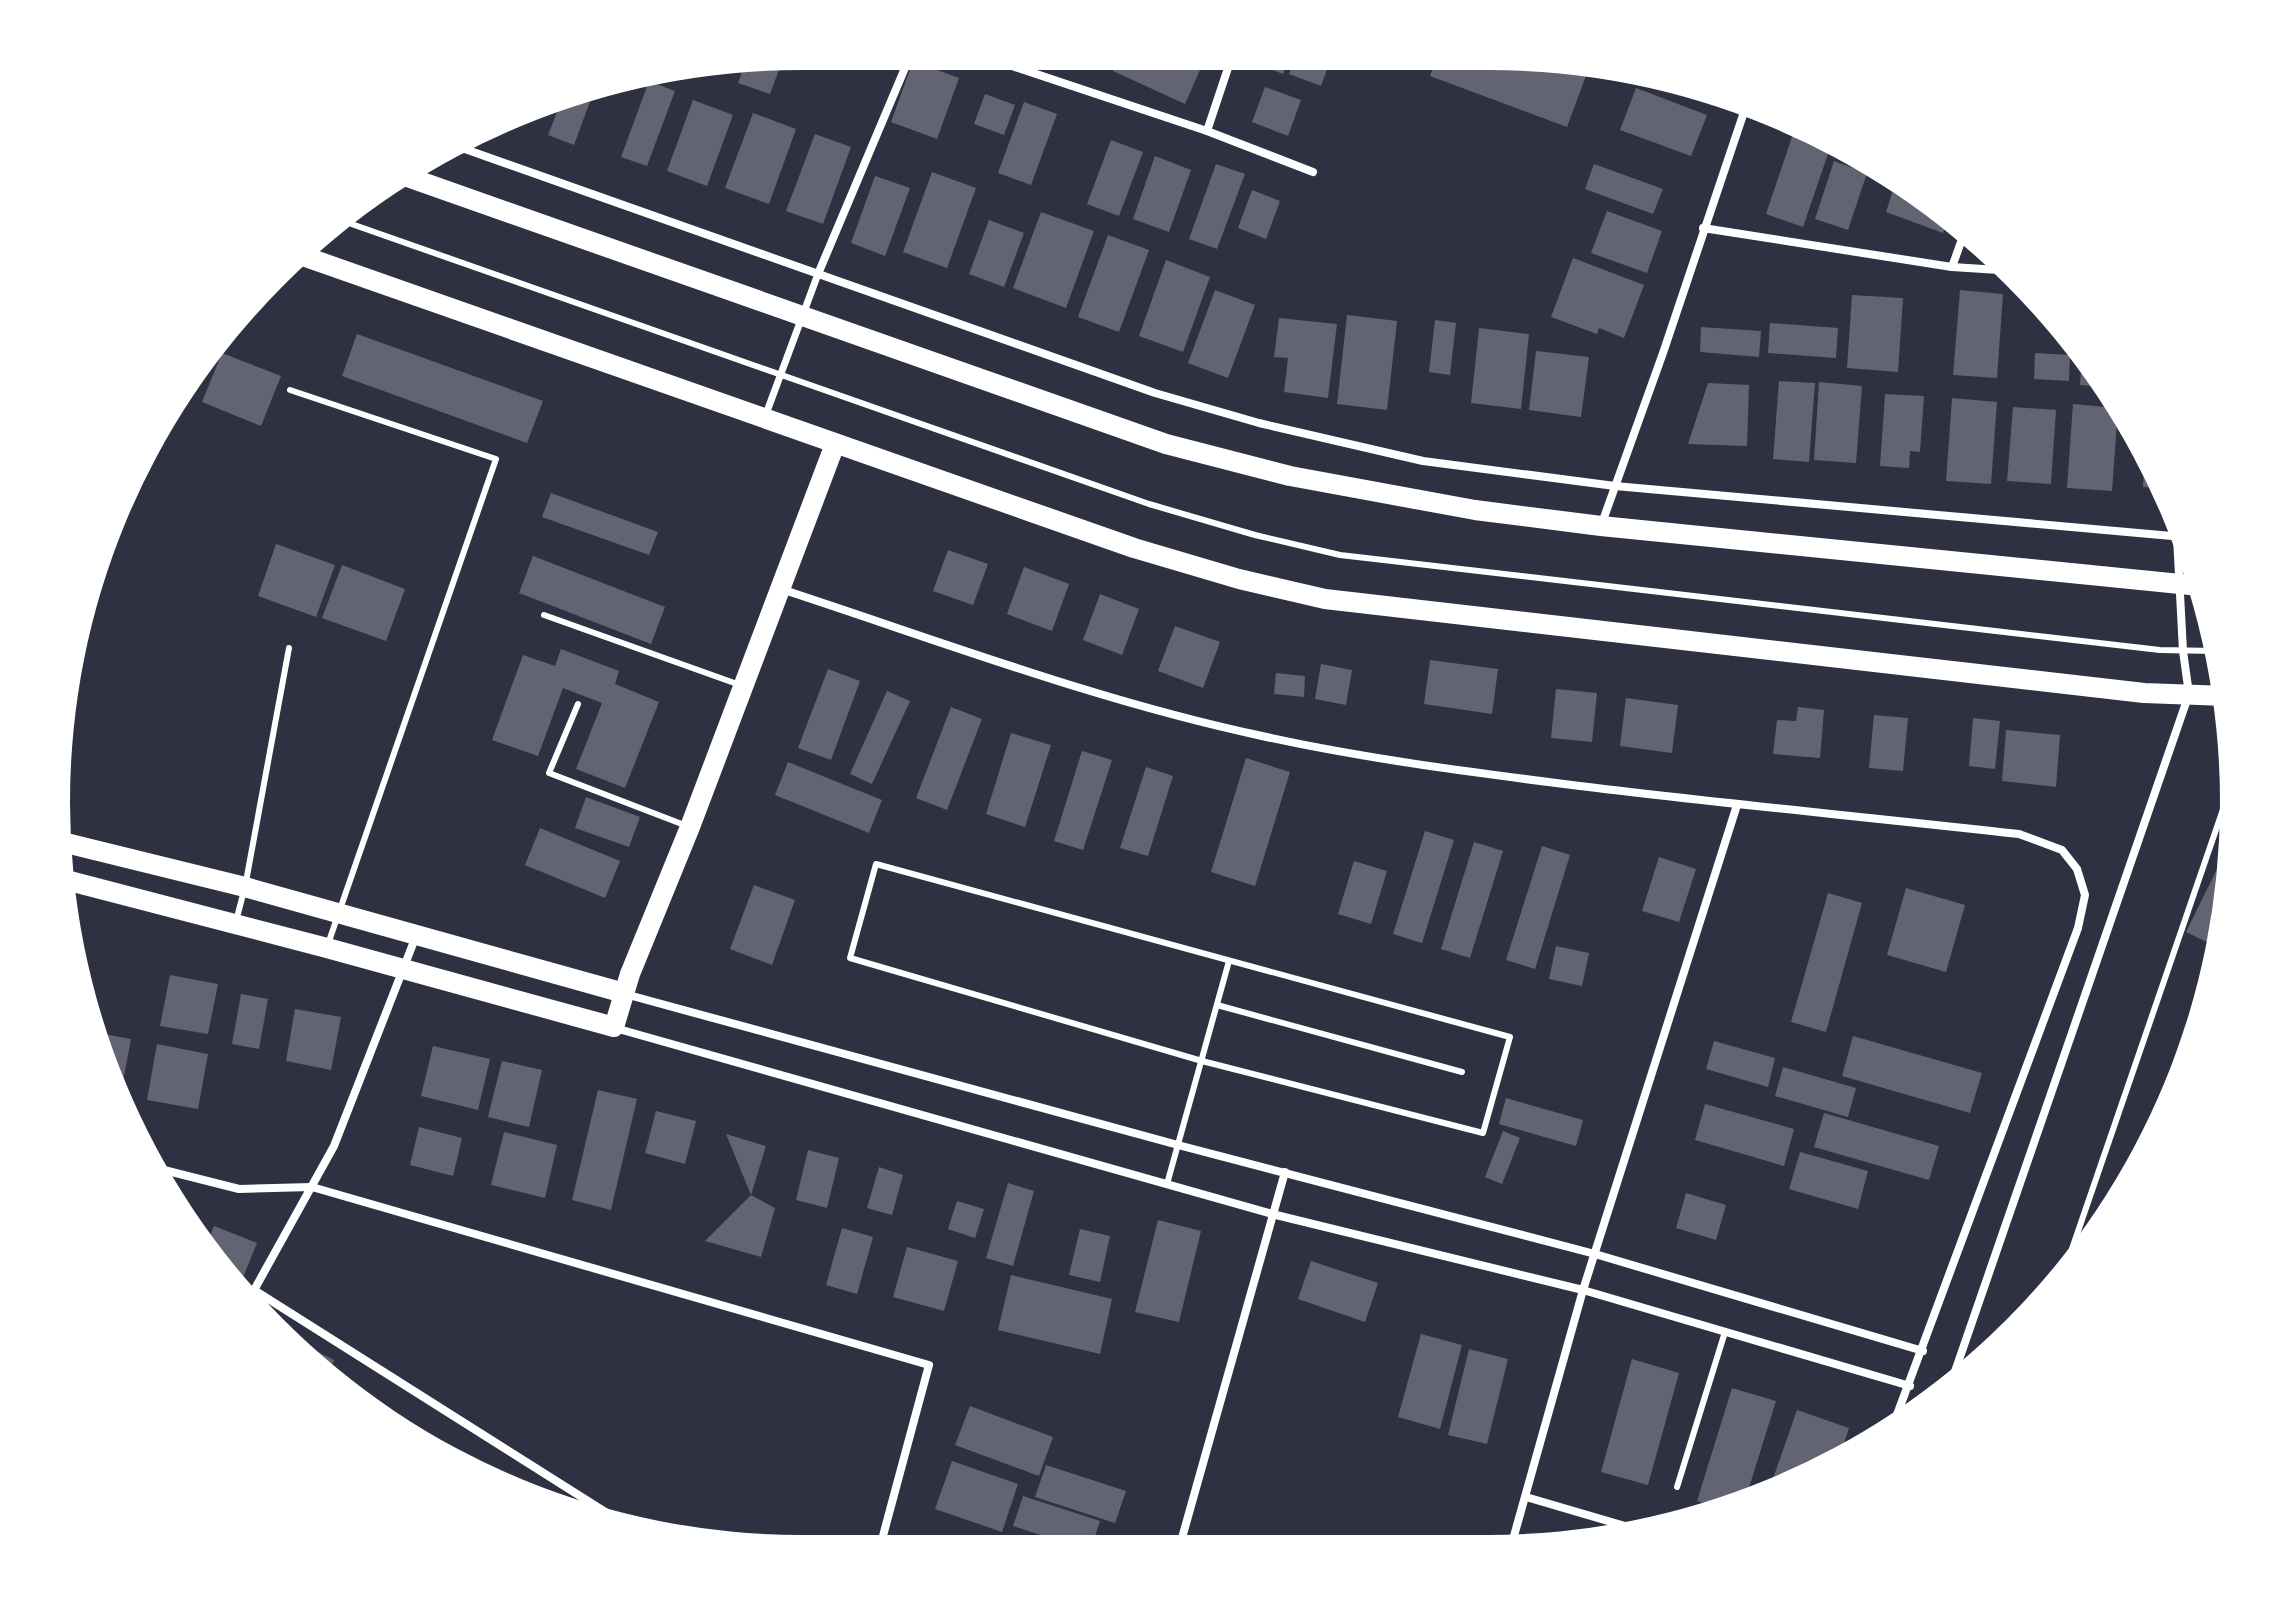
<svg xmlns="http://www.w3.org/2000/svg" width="2290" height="1605" font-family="'Playfair Display',serif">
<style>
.building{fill:#626471}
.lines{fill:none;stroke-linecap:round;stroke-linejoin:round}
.service{stroke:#fff;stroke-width:6}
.pedestrian{stroke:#fff;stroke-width:7}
.minor{stroke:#fff;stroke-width:8}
.primary{stroke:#fff;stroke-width:20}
</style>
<rect width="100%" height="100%" fill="#2d3142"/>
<g class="building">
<path d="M1120,56H1171L1200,70L1185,104L1113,71Z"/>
<path d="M1251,56H1290L1283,74L1249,61Z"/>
<path d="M1295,56H1332L1321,86L1289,74Z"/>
<path d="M1437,56H1488L1562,63L1587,73L1567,127L1430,76Z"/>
<path d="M783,59L770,94L738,83L745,64Z"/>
<path d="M913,61L959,78L937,139L891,122Z"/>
<path d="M649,81L675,91L647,166L621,157Z"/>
<path d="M1265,87L1301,100L1288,136L1252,122Z"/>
<path d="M595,88L574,145L548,135L560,104Z"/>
<path d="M1636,88L1707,115L1691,156L1620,130Z"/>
<path d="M985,94L1015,105L1004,135L974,124Z"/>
<path d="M693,100L733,115L707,186L667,171Z"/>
<path d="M1024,102L1057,114L1031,185L998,173Z"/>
<path d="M753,113L796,129L769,204L725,188Z"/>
<path d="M1794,131L1831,145L1803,227L1766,214Z"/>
<path d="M815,134L851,147L823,224L786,211Z"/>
<path d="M1111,140L1143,152L1119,216L1087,204Z"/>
<path d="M1155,156L1191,170L1169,232L1133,219Z"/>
<path d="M1834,161L1867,173L1848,230L1815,219Z"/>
<path d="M1216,164L1245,174L1217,249L1189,239Z"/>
<path d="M1594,164L1663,189L1653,214L1585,189Z"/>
<path d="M932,172L976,188L947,268L903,252Z"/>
<path d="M875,176L910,188L885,256L851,243Z"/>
<path d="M1895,184L1946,226L1943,233L1886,212Z"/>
<path d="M1252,190L1280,201L1266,239L1238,228Z"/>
<path d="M1607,211L1662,231L1647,273L1591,253Z"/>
<path d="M1041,212L1094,231L1066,308L1013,288Z"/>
<path d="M989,220L1024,233L1004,287L969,274Z"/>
<path d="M1108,235L1149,250L1119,332L1078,317Z"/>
<path d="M1573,258L1644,285L1624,338L1599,328L1597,334L1551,317Z"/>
<path d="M1166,260L1210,277L1183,352L1139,336Z"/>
<path d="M1215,290L1255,305L1228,378L1188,363Z"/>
<path d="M1960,290L2003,294L1997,378L1953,375Z"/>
<path d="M1852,295L1903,298L1898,372L1847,368Z"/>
<path d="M1347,315L1397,321L1387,410L1337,404Z"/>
<path d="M1279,318L1337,324L1328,398L1284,392L1288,358L1274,357Z"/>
<path d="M1435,320L1456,323L1450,375L1429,372Z"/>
<path d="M1770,323L1838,328L1836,358L1768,353Z"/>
<path d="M1701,327L1761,331L1759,357L1700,352Z"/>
<path d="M1479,328L1529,334L1521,409L1471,403Z"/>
<path d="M357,334L543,401L527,443L342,376Z"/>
<path d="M1536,351L1589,357L1581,417L1529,410Z"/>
<path d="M222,353L281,376L261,426L202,402Z"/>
<path d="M2035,353L2070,355L2069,381L2034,379Z"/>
<path d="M2082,356L2104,387L2080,385Z"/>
<path d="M1779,381L1815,383L1809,462L1773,459Z"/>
<path d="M1819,382L1862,386L1856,463L1814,460Z"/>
<path d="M1708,383L1749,385L1747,446L1688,444Z"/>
<path d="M1885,394L1924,396L1920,452L1910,451L1909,468L1880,466Z"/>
<path d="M1952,398L1997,402L1991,484L1946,481Z"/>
<path d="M2073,404L2118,408L2112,491L2067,488Z"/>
<path d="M2013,407L2056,410L2051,484L2007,481Z"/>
<path d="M2145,454L2161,488L2143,487Z"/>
<path d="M551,493L658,532L649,555L542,517Z"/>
<path d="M276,544L335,565L316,617L258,596Z"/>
<path d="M948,550L988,564L973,605L933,591Z"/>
<path d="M533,556L665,607L651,644L519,593Z"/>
<path d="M342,565L405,589L386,641L322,618Z"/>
<path d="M1024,567L1069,584L1052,631L1007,614Z"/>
<path d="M1100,594L1139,609L1122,655L1083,640Z"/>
<path d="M1175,626L1220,642L1203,688L1158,671Z"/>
<path d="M561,649L619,671L615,684L659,702L625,788L576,769L602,703L563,688L538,756L492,740L523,655L555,666Z"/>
<path d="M1430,660L1498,669L1492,714L1424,704Z"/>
<path d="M1321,664L1352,670L1346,705L1315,699Z"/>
<path d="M828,669L860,681L831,760L798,748Z"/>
<path d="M1276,673L1305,676L1304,697L1274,694Z"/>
<path d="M1556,689L1597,693L1592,742L1551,738Z"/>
<path d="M887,691L910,701L872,784L850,774Z"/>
<path d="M1626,698L1678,705L1672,753L1620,746Z"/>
<path d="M951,707L982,719L947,810L916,798Z"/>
<path d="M1798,707L1824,710L1820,758L1773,754L1777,720L1796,721Z"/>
<path d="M1874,715L1908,718L1903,771L1869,768Z"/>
<path d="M1973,718L2000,721L1995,769L1969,766Z"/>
<path d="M2006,730L2060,735L2056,787L2002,781Z"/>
<path d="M1011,733L1051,745L1025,827L986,814Z"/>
<path d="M1082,751L1112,760L1083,850L1054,841Z"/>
<path d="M1246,758L1290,772L1255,886L1211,872Z"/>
<path d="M788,762L882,800L869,833L775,795Z"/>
<path d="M1146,767L1173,776L1148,856L1120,848Z"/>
<path d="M586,797L640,817L629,847L575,828Z"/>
<path d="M540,828L620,861L605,898L525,865Z"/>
<path d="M1425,831L1454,840L1422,943L1393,934Z"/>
<path d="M1474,842L1503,851L1470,958L1441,949Z"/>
<path d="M1542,846L1570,855L1535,969L1506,960Z"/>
<path d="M1659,857L1696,869L1679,922L1642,911Z"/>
<path d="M1354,861L1387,871L1371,924L1338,914Z"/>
<path d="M2221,861L2230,866L2217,947L2186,932Z"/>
<path d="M754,885L795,900L772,965L730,949Z"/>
<path d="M1906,888L1965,905L1946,972L1887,955Z"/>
<path d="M1828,893L1862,903L1826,1032L1791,1022Z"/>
<path d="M1556,946L1589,953L1582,986L1549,979Z"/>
<path d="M170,975L218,984L208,1034L160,1026Z"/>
<path d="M241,994L268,999L259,1049L232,1044Z"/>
<path d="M295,1009L341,1017L331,1070L286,1061Z"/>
<path d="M2185,1025L2196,1029L2157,1132L2140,1160Z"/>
<path d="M103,1034L131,1039L121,1092Z"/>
<path d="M1853,1036L1982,1073L1970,1113L1842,1076Z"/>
<path d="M1714,1041L1775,1058L1768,1087L1706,1069Z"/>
<path d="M157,1044L208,1054L198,1109L147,1100Z"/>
<path d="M433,1046L490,1059L478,1110L421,1096Z"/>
<path d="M502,1061L542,1070L529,1127L488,1117Z"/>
<path d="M1783,1067L1856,1088L1848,1117L1775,1096Z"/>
<path d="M598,1090L637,1099L611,1210L572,1200Z"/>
<path d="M1506,1098L1583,1120L1576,1146L1499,1124Z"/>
<path d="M1705,1104L1794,1129L1784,1166L1695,1140Z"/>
<path d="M656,1111L696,1121L685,1164L645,1153Z"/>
<path d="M1824,1113L1939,1146L1929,1180L1814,1147Z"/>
<path d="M419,1127L462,1138L453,1176L410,1165Z"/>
<path d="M1503,1131L1520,1138L1502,1184L1485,1177Z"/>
<path d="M504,1132L557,1145L545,1198L491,1185Z"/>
<path d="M726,1134L766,1146L751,1195L775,1208L761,1257L705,1241L751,1195Z"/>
<path d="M808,1150L839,1158L827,1208L796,1200Z"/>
<path d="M1800,1152L1868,1171L1858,1209L1789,1189Z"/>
<path d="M879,1167L903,1175L892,1215L867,1208Z"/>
<path d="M1008,1183L1034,1191L1013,1266L986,1258Z"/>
<path d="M1686,1193L1726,1205L1716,1240L1676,1228Z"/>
<path d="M957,1201L984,1209L975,1238L948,1229Z"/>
<path d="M1158,1220L1201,1231L1179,1322L1135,1312Z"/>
<path d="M214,1226L257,1243L238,1290L207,1243Z"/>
<path d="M842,1228L873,1237L857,1294L826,1285Z"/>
<path d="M1080,1229L1110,1236L1100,1282L1069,1275Z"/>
<path d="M907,1247L958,1261L944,1311L893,1297Z"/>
<path d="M1311,1261L1378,1283L1365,1322L1298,1299Z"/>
<path d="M1011,1275L1112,1299L1100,1354L998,1330Z"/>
<path d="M1421,1334L1462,1345L1440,1429L1398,1417Z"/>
<path d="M288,1337L334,1360L327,1375L287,1338Z"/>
<path d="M1469,1349L1508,1359L1487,1444L1448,1435Z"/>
<path d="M1632,1359L1679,1373L1648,1485L1601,1472Z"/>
<path d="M1732,1388L1776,1401L1747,1494L1710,1505L1697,1501Z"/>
<path d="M970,1406L1053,1437L1039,1476L955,1445Z"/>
<path d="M1797,1410L1849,1428L1839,1458L1817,1472L1770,1487Z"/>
<path d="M952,1461L1018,1484L1002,1532L935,1509Z"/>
<path d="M1046,1465L1126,1491L1115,1523L1035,1497Z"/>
<path d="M1023,1496L1100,1521L1092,1545L1075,1546L1013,1526Z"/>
</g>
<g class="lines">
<g class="service">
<path d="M343,221L1149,504L1255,535L1340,555L2160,650L2215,651"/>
<path d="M290,390L496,459L328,944"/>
<path d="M544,615L740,685"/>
<path d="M578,704L549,773L687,826"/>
<path d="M876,864L1510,1037L1483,1133L1202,1061L850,958Z"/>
<path d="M236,921L245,887L289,648"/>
<path d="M1217,1005L1462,1072"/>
<path d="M1167,1184L1229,961"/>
<path d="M2063,1275L2230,789"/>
<path d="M1677,1487L1725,1332"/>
</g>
<path class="pedestrian" d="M766,414L818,274"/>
<g class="minor">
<path d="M982,56L1207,131L1313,172"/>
<path d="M1207,131L1232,56"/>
<path d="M462,148L1155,393L1259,423L1423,461L1615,486L2183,537"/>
<path d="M1703,228L1952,267L1999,270"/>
<path d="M1952,267L1962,239"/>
<path d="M818,274L910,56"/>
<path d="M1602,523L1663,353L1744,112"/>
<path d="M781,589C940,641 1098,701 1262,736C1362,758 1462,771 1564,784C1715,803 1867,817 2019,834L2062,850L2077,869L2085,895L2078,928L1895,1420"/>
<path d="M625,994L1178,1145L1595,1254L1923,1351"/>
<path d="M615,1028L1272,1214L1583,1290L1910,1386"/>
<path d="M156,1168L239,1189L312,1187L929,1365L880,1547"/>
<path d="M254,1290L629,1527"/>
<path d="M248,1301L334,1146L416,936"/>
<path d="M1951,1383L2189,694L2183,651L2177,537"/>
<path d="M1526,1497L1632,1528"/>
<path d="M1512,1543L1583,1290L1737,805"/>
<path d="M1180,1545L1285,1172"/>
</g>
<g class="primary">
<path d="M402,175L1166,444L1290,476L1475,510L1601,526L2200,586"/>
<path d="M303,256L1134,548L1239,579L1325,599L2144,693L2226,696"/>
<path d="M62,842L245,887L624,993"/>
<path d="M62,879L327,948L614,1027L630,974L690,827L835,444"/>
</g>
</g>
<path d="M0 0H2290V1605H0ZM802 70H1488A732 732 0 0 1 2220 802V803A732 732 0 0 1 1488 1535H802A732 732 0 0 1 70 803V802A732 732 0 0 1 802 70Z" fill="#fff" fill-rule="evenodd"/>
</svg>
